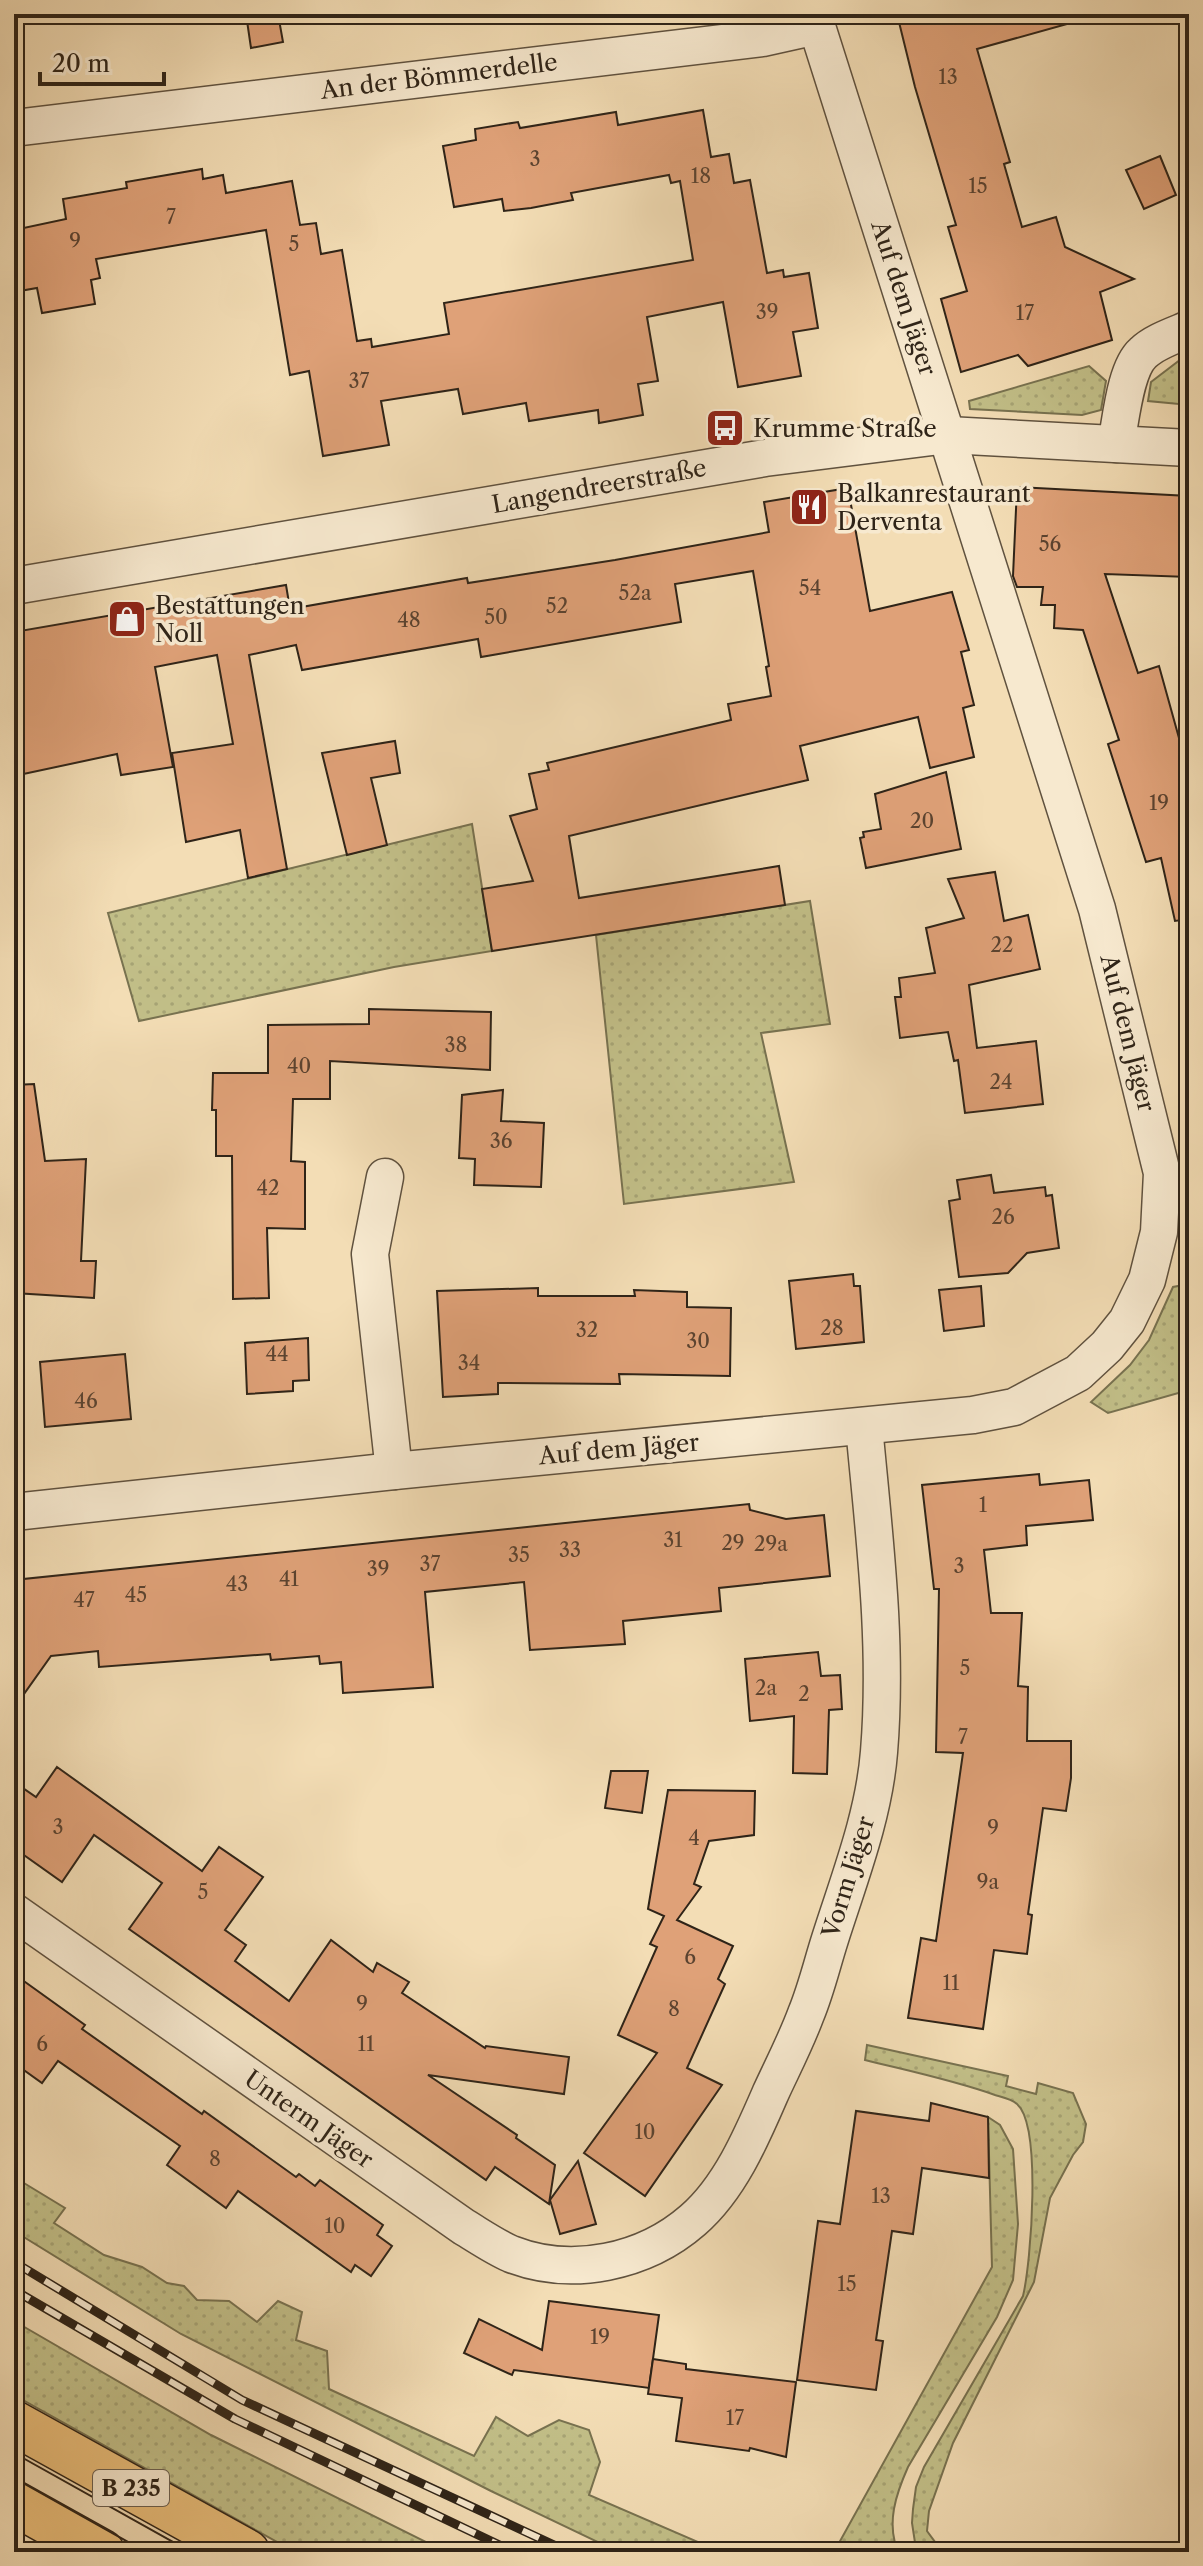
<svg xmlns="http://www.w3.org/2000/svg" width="1203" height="2566" font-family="'Libre Caslon Text',serif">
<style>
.grass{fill:url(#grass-dots);stroke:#787250;stroke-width:2}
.building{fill:#dfa178;stroke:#2f2418;stroke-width:2}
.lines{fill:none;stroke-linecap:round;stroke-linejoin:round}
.street-casing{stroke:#60523f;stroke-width:39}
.primary-casing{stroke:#2f2418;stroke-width:47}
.street{stroke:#f7e9cf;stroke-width:36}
.primary{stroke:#eabe7a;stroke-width:44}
.tram{stroke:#2f2418;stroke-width:2}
.rail-casing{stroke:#2f2418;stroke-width:9}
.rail{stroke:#f7e9cf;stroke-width:6;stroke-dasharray:18;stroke-linecap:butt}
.labels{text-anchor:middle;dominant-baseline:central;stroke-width:7;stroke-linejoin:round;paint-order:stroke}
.number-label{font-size:20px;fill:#5b4330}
.shield{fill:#f7e9cf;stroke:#6b5f4f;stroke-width:2}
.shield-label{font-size:22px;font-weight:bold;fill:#2f2418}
.street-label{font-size:24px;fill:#2f2418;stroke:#f7e9cf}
.poi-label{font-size:24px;fill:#2f2418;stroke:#f7e9cf;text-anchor:start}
</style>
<defs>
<pattern id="grass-dots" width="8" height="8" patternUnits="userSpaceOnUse" patternTransform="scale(2)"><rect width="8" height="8" fill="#c2bf88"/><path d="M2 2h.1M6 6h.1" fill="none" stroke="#a7a475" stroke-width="1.8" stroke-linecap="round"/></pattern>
</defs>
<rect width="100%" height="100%" fill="#f3ddb5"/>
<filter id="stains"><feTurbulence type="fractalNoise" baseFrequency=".0025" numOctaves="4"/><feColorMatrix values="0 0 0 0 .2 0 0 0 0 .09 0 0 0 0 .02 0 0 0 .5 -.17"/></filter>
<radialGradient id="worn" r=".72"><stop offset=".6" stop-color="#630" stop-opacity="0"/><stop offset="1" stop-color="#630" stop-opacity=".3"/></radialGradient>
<g class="grass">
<path d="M1189,353V405L1148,401L1151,382Z"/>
<path d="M1089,366L1106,381L1101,410L1082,415L970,409L969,401Z"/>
<path d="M472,824L492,951L394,967L139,1021L108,913Z"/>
<path d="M810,901L830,1024L761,1033L794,1182L624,1204L596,935Z"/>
<path d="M1189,1284V1390L1108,1413L1091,1402L1130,1365L1149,1340L1173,1287Z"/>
<path d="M867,2045L1008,2076L1006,2086L1036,2094L1038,2083L1073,2093L1086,2124L1083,2142L1073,2155L1050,2198L1034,2282L953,2443L929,2511L927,2531L938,2546L936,2552H919L916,2549L912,2523L913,2509L916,2487L924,2467L1023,2296C1031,2263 1042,2126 1017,2104C1012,2099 1002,2097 995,2095C953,2080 909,2071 865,2060Z"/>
<path d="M988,2117L1000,2125L1013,2149L1018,2224L1013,2280L997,2317L908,2467C896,2494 886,2523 898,2552H834L992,2267Z"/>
<path d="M14,2177L65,2208L54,2223L104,2255L142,2267L167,2283L184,2286L197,2300L229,2301L257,2322L278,2301L302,2312L296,2340L327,2351L329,2389L474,2456L496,2417L528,2436L559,2420L589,2430L600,2462L589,2495L721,2552H623L604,2545L491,2491L181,2334L14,2231Z"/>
<path d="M14,2321L211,2435L446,2552H295L14,2395Z"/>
</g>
<g class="building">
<path d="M246,14H278L283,42L251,48Z"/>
<path d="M897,14H1066L1067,24L977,49L1010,162L1004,164L1022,227L1056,217L1065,247L1134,279L1100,292L1112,340L1028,366L1018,355L961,372L941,299L967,291L948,227L956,225L915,87Z"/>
<path d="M703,110L711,157L729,154L734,183L750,180L767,273L783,270L784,277L809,273L818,328L793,332L801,376L738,387L723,302L647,317L658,381L638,384L643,415L599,423L598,410L529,421L526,403L463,414L458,389L381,401L389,445L323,456L309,371L290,375L266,230L96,259L100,278L91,280L95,304L42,313L37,288L14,292V230L66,219L63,199L127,188L126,182L202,169L203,179L223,175L226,193L292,181L300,225L316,223L321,254L342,250L357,341L371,339L372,347L449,334L444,303L693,260L680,181L671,183L669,175L571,193L573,200L531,208L504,211L502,199L454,207L443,146L476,140L475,129L518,122L520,128L616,112L618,125Z"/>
<path d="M1160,156L1176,195L1144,209L1126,170Z"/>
<path d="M1017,487L1189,496V577L1105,574L1138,673L1159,666L1189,774V919L1175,921L1161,858L1146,862L1108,744L1119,740L1083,630L1054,628L1055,605H1041L1043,587H1017L1013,576Z"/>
<path d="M848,488L870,611L952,592L969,650L961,652L974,705L963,708L974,757L930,768L918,717L800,746L808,780L569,836L579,898L779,866L785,905L492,951L482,889L533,881L510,816L537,809L529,774L549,770L547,763L731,720L728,704L771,696L766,667L769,666L753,571L675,584L681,622L481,657L478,639L302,670L296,645L249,655L287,869L248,878L240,830L186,842L172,753L233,744L217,655L155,667L173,767L121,775L117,754L14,776V632L286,585L290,609L467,578L468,583L615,560L769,532L764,502Z"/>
<path d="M395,741L400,773L371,778L387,845L347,855L322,753Z"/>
<path d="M946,772L961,849L866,868L860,838L864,837L863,832L881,829L875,794Z"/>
<path d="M995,872L1004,921L1028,915L1040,969L969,985L977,1048L1036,1041L1043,1104L965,1113L958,1060L954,1061L948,1032L900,1038L895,997H901L899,978L935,973L926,928L964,918L948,879Z"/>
<path d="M369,1009L491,1012L490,1070L330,1061V1099H293L291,1161L305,1162V1229L267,1228L269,1298L233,1299L232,1156H216V1110H212L213,1073H268V1025L369,1024Z"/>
<path d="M34,1084L45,1161L86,1159L81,1261H96L94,1298L14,1293V1085Z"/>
<path d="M503,1090L501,1121L544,1123L541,1187L474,1185L475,1159L459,1158L462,1095Z"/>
<path d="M991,1175L994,1193L1045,1187L1046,1196L1052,1195L1059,1248L1027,1253L1008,1273L959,1277L949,1201L960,1199L957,1180Z"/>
<path d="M853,1274L854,1286H860L864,1342L796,1349L789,1281Z"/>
<path d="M981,1286L984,1326L944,1331L939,1290Z"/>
<path d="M538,1288V1296H635L634,1290L687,1292V1307L731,1308L730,1376L619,1374L620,1384L498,1383V1394L443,1397L437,1291Z"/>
<path d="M308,1338L309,1380L293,1381V1391L247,1394L245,1343Z"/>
<path d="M125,1354L131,1419L45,1427L40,1362Z"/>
<path d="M1039,1474L1040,1485L1089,1480L1093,1520L1026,1526L1027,1545L984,1550L991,1613H1022L1018,1686L1028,1687L1027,1741H1071V1778L1066,1811L1043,1808L1028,1914L1032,1915L1027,1954L994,1950L983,2029L908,2018L921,1938L936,1941L963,1753L936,1752L939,1589H934L922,1485Z"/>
<path d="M749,1504L750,1510L786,1519L824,1515L830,1576L719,1588L721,1611L623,1621L625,1644L530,1650L524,1582L425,1592L433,1687L343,1693L341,1662L320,1664L319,1656L271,1660L270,1654L99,1667L98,1651L51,1656L14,1708V1580Z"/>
<path d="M818,1652L821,1676L840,1675L842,1709L829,1710L827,1774L793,1773L794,1716L750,1721L745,1659Z"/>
<path d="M57,1767L202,1871L219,1847L263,1877L225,1930L246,1945L235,1961L289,2001L331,1940L373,1972L377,1963L409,1982L402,1993L485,2048L486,2046L569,2057L564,2094L428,2075L517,2135L516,2138L555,2165L549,2204L495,2167L486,2180L129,1929L162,1883L94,1835L62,1882L14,1848V1782L36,1797Z"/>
<path d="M611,1771H648L642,1813L605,1808Z"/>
<path d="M668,1790L755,1791L754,1835L709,1841L694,1884L701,1887L677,1920L733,1946L718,1979L725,1984L687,2068L722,2085L645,2196L584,2153L657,2053L618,2035L657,1947L650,1944L664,1916L648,1909Z"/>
<path d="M14,1974L85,2025L82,2029L202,2114L204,2111L296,2177L299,2174L315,2186L320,2180L383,2225L377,2235L392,2246L371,2276L355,2265L351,2272L238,2191L226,2208L167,2165L180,2146L58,2061L42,2083L14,2063Z"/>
<path d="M931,2103L988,2117L989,2178L922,2168L913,2234L892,2231L876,2340L883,2341L876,2390L797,2380L818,2221L840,2224L856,2111L929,2121Z"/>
<path d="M578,2161L596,2224L560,2234L550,2200Z"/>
<path d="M549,2301L659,2315L649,2388L514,2370L512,2375L464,2353L479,2319L542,2350Z"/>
<path d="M653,2359L686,2364V2369L796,2382L786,2457L750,2448L749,2451L676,2441L682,2398L648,2394Z"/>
</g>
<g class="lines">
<g class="street-casing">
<g id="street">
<path d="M14,128L763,38L817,26"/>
<path d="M1116,444C1121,420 1125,369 1143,353C1154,342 1175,335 1189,329"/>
<path d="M14,586L765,458L948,435L1189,448"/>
<path d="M385,1177L370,1254L394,1471"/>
<path d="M14,1512L394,1471L973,1415L1014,1407L1078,1373L1107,1346L1127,1321L1147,1280L1159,1232L1162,1173L1097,909L813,14"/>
<path d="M14,1912L464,2227C479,2236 495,2247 511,2254C572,2278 645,2262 693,2220C730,2188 752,2136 771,2092C783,2066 796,2041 806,2014C816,1990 822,1964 830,1939C849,1879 874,1816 879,1752C888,1643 874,1535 864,1426"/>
</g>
</g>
<g class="primary-casing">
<g id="primary">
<path d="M14,2423L247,2552"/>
<path d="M14,2503L102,2552"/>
</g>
</g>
<use href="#street" class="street"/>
<use href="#primary" class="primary"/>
<g class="tram">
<path d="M14,2453L191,2552"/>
<path d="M14,2478L146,2552"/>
</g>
<g class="rail-casing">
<g id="rail">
<path d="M14,2262L242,2400L569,2552"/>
<path d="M14,2290L235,2419L514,2552"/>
</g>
</g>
<use href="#rail" class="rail"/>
</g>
<defs>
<g id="bus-square" transform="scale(2)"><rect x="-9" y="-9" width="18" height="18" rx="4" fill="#8f2418" stroke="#f7e9cf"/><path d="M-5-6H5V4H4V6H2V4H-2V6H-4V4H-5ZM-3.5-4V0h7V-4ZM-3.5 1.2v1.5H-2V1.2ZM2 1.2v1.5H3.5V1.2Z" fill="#fff"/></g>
<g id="restaurant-square" transform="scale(2)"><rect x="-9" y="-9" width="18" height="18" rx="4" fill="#8f2418" stroke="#f7e9cf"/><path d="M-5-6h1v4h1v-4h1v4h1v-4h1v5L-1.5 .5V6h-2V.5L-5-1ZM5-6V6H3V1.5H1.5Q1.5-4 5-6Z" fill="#fff"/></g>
<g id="shop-square" transform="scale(2)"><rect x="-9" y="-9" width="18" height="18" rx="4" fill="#8f2418" stroke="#f7e9cf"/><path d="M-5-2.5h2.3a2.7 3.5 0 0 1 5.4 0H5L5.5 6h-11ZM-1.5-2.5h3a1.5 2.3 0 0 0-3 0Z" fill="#fff"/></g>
</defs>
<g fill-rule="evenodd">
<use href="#bus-square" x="725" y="428"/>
<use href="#restaurant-square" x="809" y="507"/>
<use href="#shop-square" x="127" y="619"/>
</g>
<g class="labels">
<g class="number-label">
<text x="948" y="77">13</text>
<text x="535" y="159">3</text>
<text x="701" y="176">18</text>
<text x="978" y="186">15</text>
<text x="171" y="217">7</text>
<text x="75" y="241">9</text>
<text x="294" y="244">5</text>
<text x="767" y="312">39</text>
<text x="1025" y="313">17</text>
<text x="359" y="381">37</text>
<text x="1050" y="544">56</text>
<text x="810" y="588">54</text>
<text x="635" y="593">52a</text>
<text x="557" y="606">52</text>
<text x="496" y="617">50</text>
<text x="409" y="620">48</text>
<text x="1159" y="803">19</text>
<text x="922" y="821">20</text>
<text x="1002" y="945">22</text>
<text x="456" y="1045">38</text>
<text x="299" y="1066">40</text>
<text x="1001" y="1082">24</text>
<text x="501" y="1141">36</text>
<text x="268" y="1188">42</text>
<text x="1003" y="1217">26</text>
<text x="832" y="1328">28</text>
<text x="587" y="1330">32</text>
<text x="698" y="1341">30</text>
<text x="277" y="1354">44</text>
<text x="469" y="1363">34</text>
<text x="86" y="1401">46</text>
<text x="983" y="1505">1</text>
<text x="673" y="1540">31</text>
<text x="733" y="1543">29</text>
<text x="771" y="1544">29a</text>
<text x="570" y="1550">33</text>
<text x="519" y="1555">35</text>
<text x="430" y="1564">37</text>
<text x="959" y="1566">3</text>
<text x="378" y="1569">39</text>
<text x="289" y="1579">41</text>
<text x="237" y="1584">43</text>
<text x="136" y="1595">45</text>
<text x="84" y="1600">47</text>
<text x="965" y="1668">5</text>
<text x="766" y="1688">2a</text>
<text x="804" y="1694">2</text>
<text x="963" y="1737">7</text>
<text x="58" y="1827">3</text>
<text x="993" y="1828">9</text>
<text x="694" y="1838">4</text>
<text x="988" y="1882">9a</text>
<text x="203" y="1892">5</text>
<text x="690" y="1957">6</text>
<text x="951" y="1983">11</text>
<text x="362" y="2004">9</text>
<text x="674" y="2009">8</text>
<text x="42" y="2044">6</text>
<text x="366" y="2044">11</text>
<text x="645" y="2132">10</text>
<text x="215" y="2159">8</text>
<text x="881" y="2196">13</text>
<text x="335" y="2226">10</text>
<text x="847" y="2284">15</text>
<text x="600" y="2337">19</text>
<text x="735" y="2418">17</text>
</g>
<rect class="shield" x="93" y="2470" width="76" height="36" rx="6"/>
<g class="shield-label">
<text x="131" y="2488">B 235</text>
</g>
<g class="street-label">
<text transform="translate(439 76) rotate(-7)">An der Bömmerdelle</text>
<text transform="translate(904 298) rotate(72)">Auf dem Jäger</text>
<text transform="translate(599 486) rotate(-10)">Langendreerstraße</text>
<text transform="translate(1128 1033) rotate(76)">Auf dem Jäger</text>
<text transform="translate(619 1449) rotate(-5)">Auf dem Jäger</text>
<text transform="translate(848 1877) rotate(-73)">Vorm Jäger</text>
<text transform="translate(309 2119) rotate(35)">Unterm Jäger</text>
</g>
<g class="poi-label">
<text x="753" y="428">Krumme Straße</text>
<text x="837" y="493">Balkanrestaurant<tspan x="837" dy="28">Derventa</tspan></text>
<text x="155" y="605">Bestattungen<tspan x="155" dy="28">Noll</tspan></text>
</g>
</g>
<rect width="1203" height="2566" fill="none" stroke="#f3ddb5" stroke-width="48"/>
<rect x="16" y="16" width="1171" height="2534" fill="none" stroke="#2f2418" stroke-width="4"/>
<rect x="24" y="24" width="1155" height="2518" fill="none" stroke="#2f2418" stroke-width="2"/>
<path d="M40 72v12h124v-12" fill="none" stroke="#2f2418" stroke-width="4"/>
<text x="52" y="72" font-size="24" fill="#2f2418" stroke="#f7e9cf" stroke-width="6" paint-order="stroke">20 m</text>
<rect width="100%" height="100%" filter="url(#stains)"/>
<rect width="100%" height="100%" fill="url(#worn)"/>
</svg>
